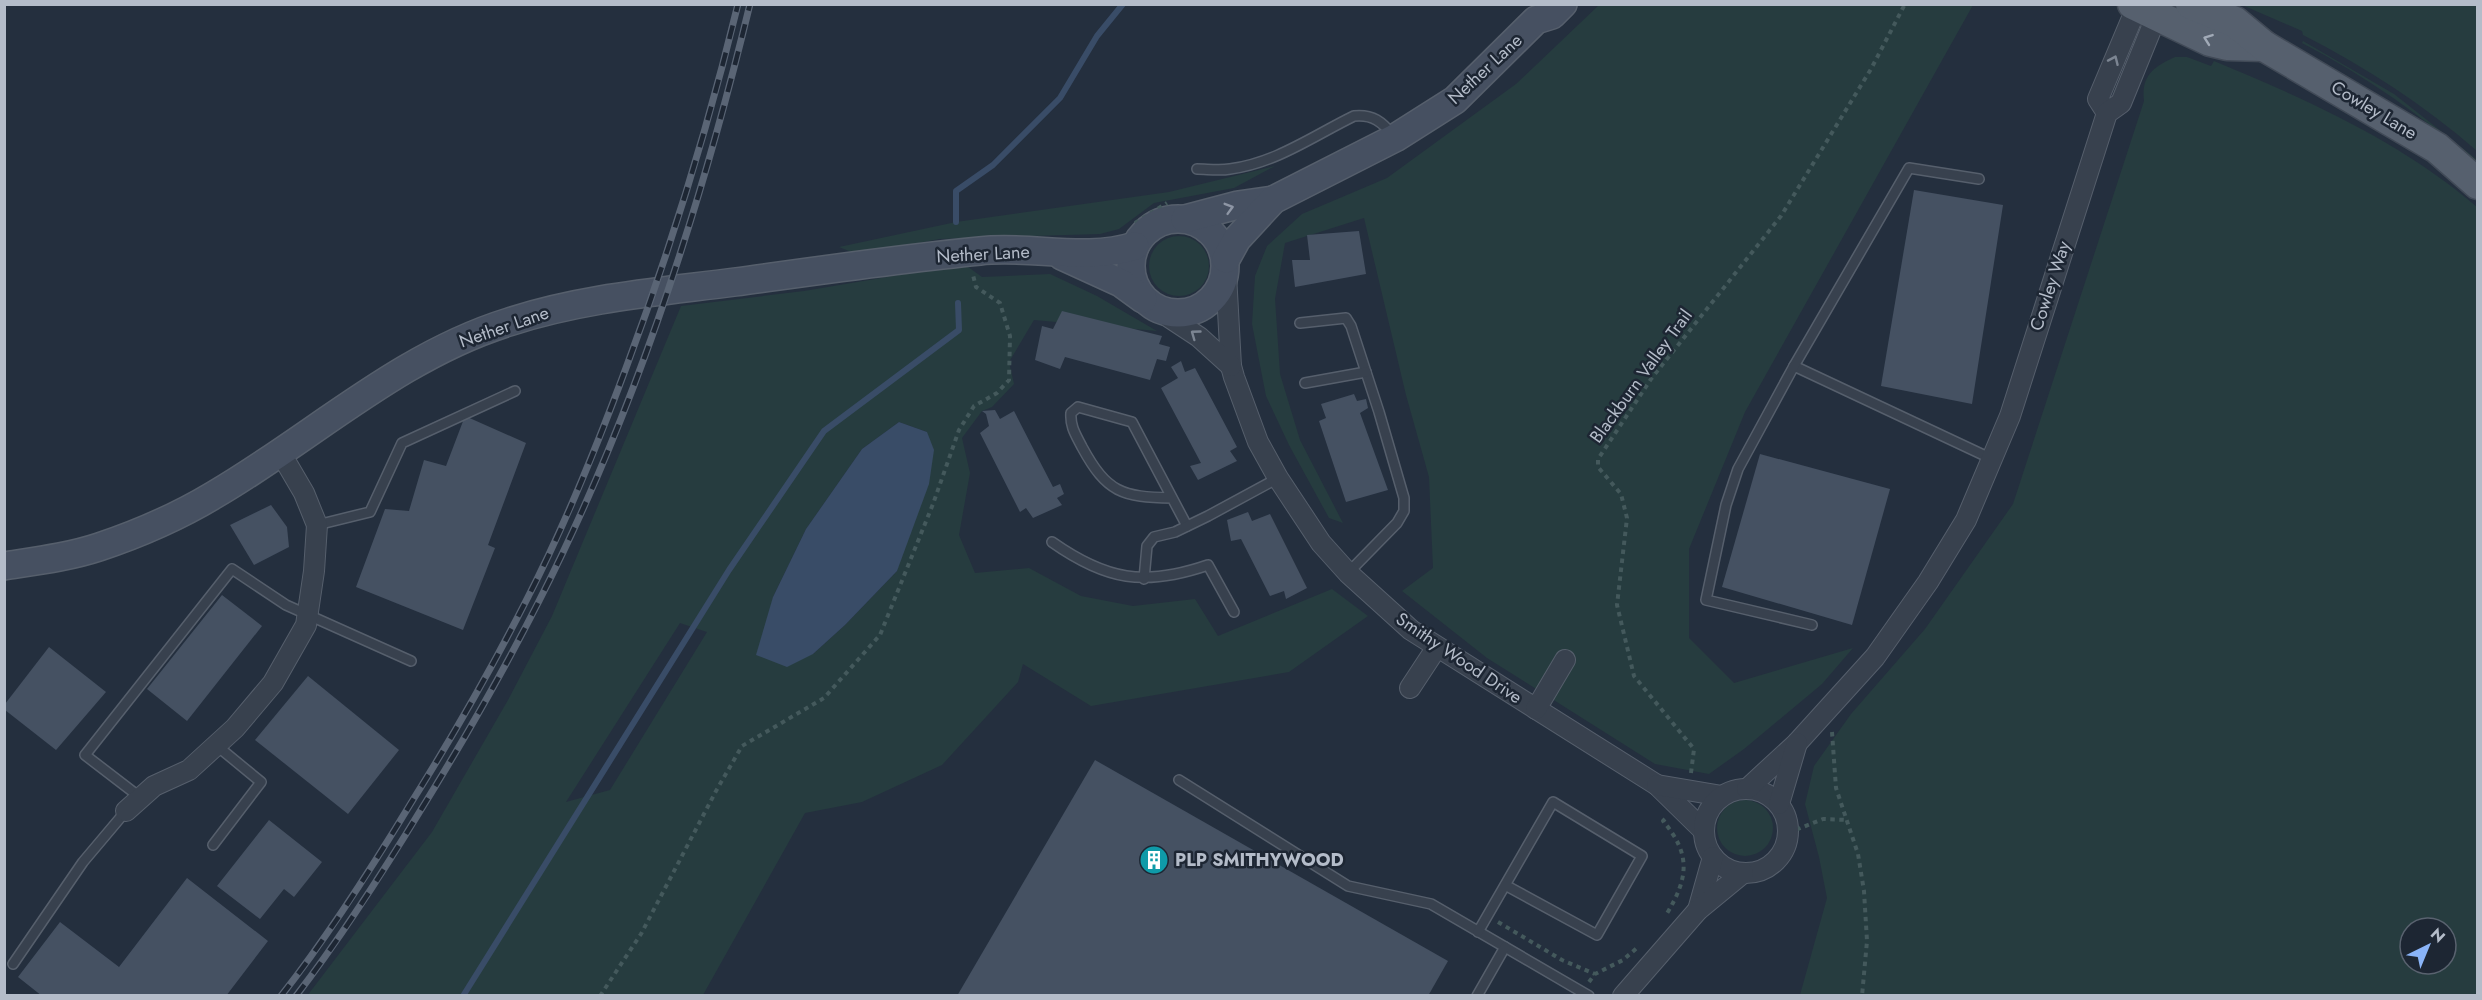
<svg xmlns="http://www.w3.org/2000/svg" width="2482" height="1000" font-family="Jost,sans-serif">
<style>
.green{fill:#263c3f;fill-rule:evenodd}
.water{fill:#394c67}
.lines{fill:none;stroke-linecap:round;stroke-linejoin:round}
.stream{stroke:#394c67;stroke-width:6}
.building{fill:#455162}
.lane-casing{stroke:#565f6c;stroke-width:12}
.street-casing{stroke:#565f6c;stroke-width:22}
.secondary-casing{stroke:#565f6c;stroke-width:30}
.primary-casing{stroke:#414a57;stroke-width:33}
.path{stroke:#44595c;stroke-width:4;stroke-dasharray:4.5 4.5;stroke-linecap:butt}
.lane{stroke:#38414e;stroke-width:9}
.street{stroke:#38414e;stroke-width:20}
.secondary{stroke:#465061;stroke-width:27}
.primary{stroke:#56606e;stroke-width:30}
.rail-casing{stroke:#5a6575;stroke-width:7}
.rail{stroke:#1d2633;stroke-width:4.5;stroke-dasharray:14;stroke-linecap:butt}
.oneway{stroke:#a1aab7}
.oneway2{stroke:#7c8592}
.oneway3{stroke:#8e96a5}
.labels{text-anchor:middle;dominant-baseline:central;stroke-width:5;stroke-linejoin:round;paint-order:stroke}
.street-label{font-size:18px;fill:#b4bcc9;stroke:#1d2633}
.poi-label{font-size:18px;font-weight:bold;fill:#b4bcc9;stroke:#1d2633;text-anchor:start}
</style>
<rect width="100%" height="100%" fill="#242f3e"/>
<g class="green">
<path d="M1599,5H1973L1745,412L1689,549V638L1734,683L1853,648L1822,684L1744,749L1709,774L1655,764L1487,658L1402,591L1433,568L1429,477L1406,395L1364,218L1285,243L1275,299L1280,374L1300,440L1343,523L1329,518L1289,445L1266,396L1252,324L1255,276L1267,246L1302,214L1387,178L1516,84Z"/>
<path d="M2242,5H2477V151C2424,105 2366,67 2303,35L2302,31Z"/>
<path d="M2303,41L2394,94L2470,154L2477,160V164C2424,117 2366,76 2302,43Z"/>
<path d="M2175,57H2187L2211,66L2214,61C2306,99 2402,142 2477,207V995H1800L1827,898L1819,857L1805,804L1814,766L1851,714L1925,629L2013,504L2144,101C2141,76 2153,67 2175,57ZM2410,928H2446V964H2410Z"/>
<path d="M1275,166L1234,188L1154,203L1119,229L1100,234L939,239L859,255L839,247L956,222L1169,192Z"/>
<circle cx="1179" cy="266" r="30"/>
<path d="M964,264L982,277L1050,274L1097,296L1157,331L1034,320L1009,362L1014,384L992,407L982,411L962,438L970,473L959,535L975,573L1029,568L1081,596L1133,606L1195,599L1218,636L1332,589L1368,616L1289,672L1091,706L1023,664L1018,682L942,765L862,802L805,813L703,995L307,996L432,832L508,700L552,616L681,306L804,291ZM899,422L927,432L897,571L845,625L813,654L773,597L806,529L862,449ZM680,623L707,632L610,790L566,802Z"/>
<circle cx="1745" cy="828" r="28"/>
</g>
<path class="water" d="M899,422L927,432L934,450L929,484L897,571L845,625L813,654L787,667L756,655L773,597L806,529L862,449Z"/>
<g class="lines">
<g class="stream">
<path d="M956,222V191L993,165L1060,98L1097,36L1123,4"/>
<path d="M463,996L729,570L824,431L959,330L958,303"/>
</g>
</g>
<g class="building">
<path d="M1914,190L2003,205L1972,404L1881,386Z"/>
<path d="M1359,231L1366,274L1295,287L1292,260H1310L1307,235Z"/>
<path d="M1062,311L1162,336L1159,344L1170,347L1166,361L1157,359L1150,380L1065,357L1060,369L1035,360L1042,326L1053,329Z"/>
<path d="M1181,361L1185,372L1195,368L1237,447L1230,451L1237,461L1198,480L1190,466L1201,463L1161,388L1178,378L1171,367Z"/>
<path d="M1354,394L1357,401L1366,399L1368,408L1360,413L1388,490L1346,502L1319,421L1326,418L1321,404Z"/>
<path d="M995,410L1000,419L1014,411L1053,487L1060,484L1064,494L1057,498L1062,505L1033,518L1026,508L1020,512L980,433L989,426L986,414L982,411Z"/>
<path d="M465,416L526,443L488,545L495,548L463,630L356,587L385,509L409,511L424,460L446,466Z"/>
<path d="M1760,454L1890,489L1852,625L1722,587Z"/>
<path d="M271,505L287,527L289,547L254,565L230,525Z"/>
<path d="M1248,512L1252,521L1270,514L1307,588L1286,599L1284,591L1270,596L1241,539L1231,541L1227,520Z"/>
<path d="M222,595L262,626L187,721L147,689Z"/>
<path d="M49,647L106,692L56,750L5,710V704Z"/>
<path d="M308,676L399,750L348,814L255,740Z"/>
<path d="M1095,760L1448,961L1428,996H957Z"/>
<path d="M269,820L322,862L294,897L284,889L260,919L217,886Z"/>
<path d="M187,878L268,941L226,996H42L18,977L60,922L119,967Z"/>
</g>
<g class="lines">
<g class="lane-casing">
<g id="lane">
<path d="M1197,169C1207,169 1219,171 1230,169C1276,163 1313,136 1354,116C1373,114 1382,122 1394,136"/>
<path d="M1300,323L1346,318L1351,326L1379,412L1404,498V511L1397,523L1348,573"/>
<path d="M1794,366L1992,459"/>
<path d="M1305,383L1366,372"/>
<path d="M1172,498C1122,497 1107,493 1082,447C1076,435 1070,427 1071,413L1078,407L1132,422L1187,526"/>
<path d="M317,525L370,512L402,443L515,391"/>
<path d="M1052,542C1106,580 1144,587 1208,565L1234,612"/>
<path d="M1144,579L1147,546L1154,537L1175,532L1208,516L1278,478"/>
<path d="M1812,625L1706,600L1726,505L1738,469L1794,366L1909,168L1979,179"/>
<path d="M1179,780L1348,886L1431,904L1589,996"/>
<path d="M141,798L85,755L232,569L286,605L411,661"/>
<path d="M213,845L261,782L216,745"/>
<path d="M1478,932L1553,802L1642,856L1597,935L1505,885"/>
<path d="M13,964L83,862L126,811"/>
<path d="M1477,996L1505,947"/>
</g>
</g>
<g class="street-casing">
<g id="street">
<path d="M2107,113L2098,99L2138,4"/>
<path d="M1226,274L1231,366L1234,377L1258,442L1278,478L1321,543L1348,573L1411,630L1657,785L1704,831"/>
<path d="M1155,308L1199,337L1231,366"/>
<path d="M1410,688L1437,647"/>
<path d="M1536,709L1565,660"/>
<path d="M1657,785L1722,796"/>
<circle cx="1746" cy="831" r="42"/>
<path d="M1747,789L1797,743L1875,657L1928,582L1966,520L2010,416L2107,113L2121,103L2161,5"/>
<path d="M1779,804L1797,743"/>
<path d="M126,811L154,786L189,770L235,728L273,683L306,625L314,571L317,525L304,493L280,452"/>
<path d="M1698,910L1713,857"/>
<path d="M1623,996L1698,910L1743,873"/>
</g>
</g>
<g class="secondary-casing">
<g id="secondary">
<circle cx="1178" cy="266" r="47"/>
<path d="M1185,219L1238,205L1273,200"/>
<path d="M1062,256L1121,283L1143,299"/>
<path d="M1226,259L1237,239L1273,200L1395,138L1455,100L1536,20L1552,15L1563,4"/>
<path d="M4,566C36,561 69,557 99,547C138,534 179,516 214,495C312,438 399,356 509,322C582,298 659,292 735,282C816,271 898,259 980,251C1031,245 1084,262 1135,246"/>
</g>
</g>
<g class="primary-casing">
<g id="primary">
<path d="M2133,4L2210,41L2227,45L2264,46"/>
<path d="M2191,4L2235,22L2264,46L2437,148L2478,184"/>
</g>
</g>
<g class="path">
<path d="M1135,223L1167,203"/>
<path d="M1832,732L1836,788L1858,854L1864,891L1867,941L1862,996"/>
<path d="M1691,773L1694,749L1634,676L1617,605L1627,518L1621,494L1598,467V459L1651,379L1781,216L1871,69L1905,4"/>
<path d="M1665,819L1663,821C1692,855 1688,879 1666,915"/>
<path d="M1788,833L1823,819L1847,820"/>
<path d="M1498,922L1562,960L1595,974"/>
<path d="M1589,982L1595,974L1623,960L1638,947"/>
<path d="M600,996L641,934L716,791L742,746L824,698L880,635L933,504L959,430L974,406L997,393L1009,380L1010,336L1000,303L976,287L973,275"/>
</g>
<use href="#lane" class="lane"/>
<use href="#street" class="street"/>
<use href="#secondary" class="secondary"/>
<use href="#primary" class="primary"/>
<g class="rail-casing">
<g id="rail">
<path d="M281,996C329,935 371,869 411,803C453,736 492,668 528,597C566,523 597,446 626,368C670,250 708,128 738,4"/>
<path d="M296,996C342,936 383,872 422,808C464,740 503,672 539,601C634,415 701,207 750,4"/>
</g>
</g>
<use href="#rail" class="rail"/>
</g>
<defs><path id="oneway-chevron" d="M-2-3.5L2.5 0L-2 3.5" fill="none" stroke-width="1.6" stroke-linecap="round" stroke-linejoin="round" transform="scale(1.5)"/></defs>
<use class="oneway" href="#oneway-chevron" transform="translate(2208 39) rotate(-160)"/>
<g class="oneway2">
<use href="#oneway-chevron" transform="translate(2114 60) rotate(-66)"/>
<use href="#oneway-chevron" transform="translate(1195 334) rotate(-144)"/>
</g>
<use class="oneway3" href="#oneway-chevron" transform="translate(1229 208) rotate(-16)"/>
<defs>
<g id="building-disc" transform="scale(1.5)"><circle r="9.5" fill="#0f9aa8" stroke="#1d2633"/><path d="M-4-6H4V6H1V3H-1V6H-4ZM-2.5-4.3h1.7v1.8h-1.7ZM.8-4.3h1.7v1.8H.8ZM-2.5-1h1.7V.8h-1.7ZM.8-1h1.7V.8H.8Z" fill="#fff"/></g>
</defs>
<g fill-rule="evenodd">
<use href="#building-disc" x="1154" y="860"/>
</g>
<g class="labels">
<g class="street-label">
<text transform="translate(1485 69) rotate(-43)">Nether Lane</text>
<text transform="translate(2374 110) rotate(31)">Cowley Lane</text>
<text transform="translate(983 254) rotate(-3)">Nether Lane</text>
<text transform="translate(2050 286) rotate(-72)">Cowley Way</text>
<text transform="translate(504 327) rotate(-19)">Nether Lane</text>
<text transform="translate(1641 376) rotate(-54)">Blackburn Valley Trail</text>
<text transform="translate(1459 658) rotate(34)">Smithy Wood Drive</text>
</g>
<g class="poi-label">
<text x="1175" y="860">PLP SMITHYWOOD</text>
</g>
</g>
<rect width="2482" height="1000" fill="none" stroke="#b4bcc9" stroke-width="12"/>
<g transform="translate(2428 946) rotate(43)"><circle r="28" fill="#1d2633" stroke="#59626f" stroke-width="1.5"/>
<path d="M0-4.5L10 22L0 15L-10 22Z" fill="#8ab4f8"/>
<text y="-9" font-size="16" font-weight="bold" text-anchor="middle" fill="#b4bcc9">N</text>
</g>
</svg>
